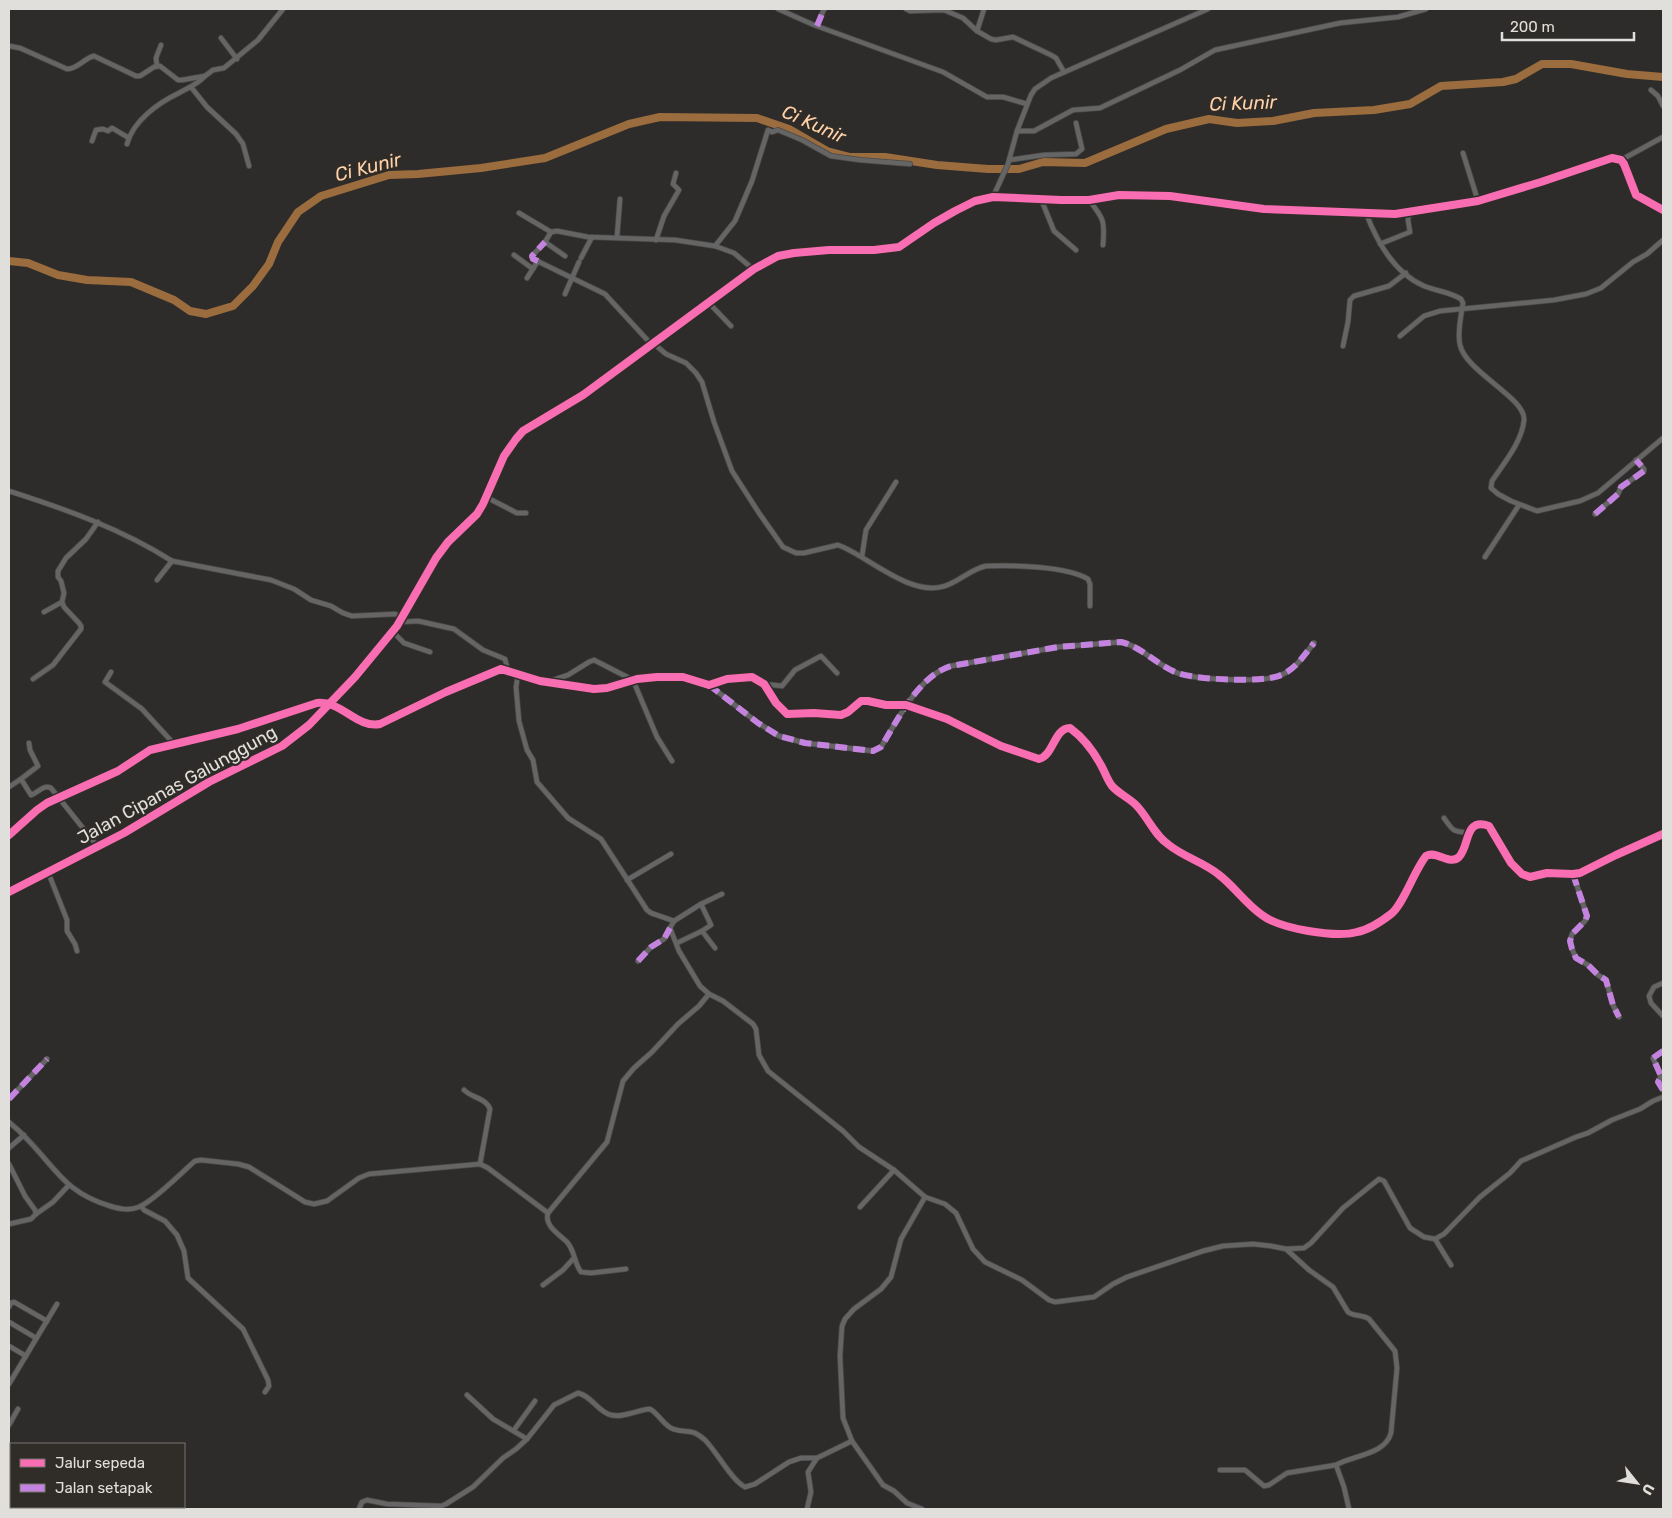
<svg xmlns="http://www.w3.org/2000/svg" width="1672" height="1518" font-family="Rubik,sans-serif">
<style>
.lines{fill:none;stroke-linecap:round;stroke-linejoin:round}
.river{stroke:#9b6c3d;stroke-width:8}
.minor-casing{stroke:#4a4947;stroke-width:6}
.minor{stroke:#656565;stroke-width:4.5}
.quiet{stroke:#c483df;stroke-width:6;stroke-dasharray:12 6;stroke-linecap:butt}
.cycleway-casing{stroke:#302c28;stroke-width:11}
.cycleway{stroke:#f96db3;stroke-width:8}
.labels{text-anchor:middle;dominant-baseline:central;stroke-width:4.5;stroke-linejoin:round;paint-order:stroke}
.street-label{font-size:18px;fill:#e1dfdc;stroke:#302c28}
.water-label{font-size:19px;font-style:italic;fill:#fed1a8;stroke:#302c28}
</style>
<rect width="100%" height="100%" fill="#2e2c2a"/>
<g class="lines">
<path class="river" d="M9,261L28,263L58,275L87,280L131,282L174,300L190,311L206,314L233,306L253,286L269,264L278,242L298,212L321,196L389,175L418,174L481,168L545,158L629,124L660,117L757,118L789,129L827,151L850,157H885L937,165L988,169H1019L1043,162L1085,163L1166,129L1209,119L1237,123L1273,121L1314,113L1374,110L1410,104L1441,86L1503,82L1516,79L1542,64H1571L1627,74L1663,77"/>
<g class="minor-casing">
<g id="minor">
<path d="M778,9L814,25L943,72L987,97H1003L1027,104"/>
<path d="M906,9L910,11L944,10L963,18L977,31L991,39L996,40L1013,37L1051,55L1056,58L1064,72"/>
<path d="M817,26L824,9"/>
<path d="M977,31L984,9"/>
<path d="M221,38L237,59"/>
<path d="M9,46L20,48L67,69C78,69 84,58 94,56L136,76H140L154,67L160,66L178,80H182L205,76L213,70L224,68L258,40L283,9"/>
<path d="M157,66L156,58L161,45"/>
<path d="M191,87L207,107L236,134L243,144L249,166"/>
<path d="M1651,90L1658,96L1663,106"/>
<path d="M1017,131H1034L1073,110L1100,108L1180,70L1215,50L1340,23L1398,17L1426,9"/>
<path d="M92,141L96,130L103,129L108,131L112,128L129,138"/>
<path d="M127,144C133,121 158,103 179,93C188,88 198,84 205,76"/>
<path d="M1463,153L1478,201"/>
<path d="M1009,160L1044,155L1076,154L1082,149L1076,123"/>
<path d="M1621,160L1663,137"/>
<path d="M993,197L1008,164L1017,131L1031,95L1035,89L1051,78L1208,9"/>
<path d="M1041,199L1054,231L1076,250"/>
<path d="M1089,200C1104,219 1105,221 1103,245"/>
<path d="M519,213L551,232L557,231L588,237L675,240L715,246L734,253L753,269"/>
<path d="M1366,213C1377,242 1394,273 1424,286C1436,291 1450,292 1461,299L1463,303C1461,316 1457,333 1460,345C1466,372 1526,398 1524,420C1522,442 1504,463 1492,481L1491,488L1498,494L1511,501L1537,511L1580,501L1598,493L1663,438"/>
<path d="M551,232L545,242L565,256"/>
<path d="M617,237L620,199"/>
<path d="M656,240L664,216L679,190L673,184L676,173"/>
<path d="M545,242L532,256L533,259L605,294L651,344"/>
<path d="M1380,244L1410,232L1408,220L1409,213"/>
<path d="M715,246L735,221L752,181L768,130L772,132L778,130L802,140L831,156L860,160L910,164"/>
<path d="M514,255L533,269"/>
<path d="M581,258L592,237"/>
<path d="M527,278L538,261"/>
<path d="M565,294L579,262"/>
<path d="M708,302L731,326"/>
<path d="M1400,336L1424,316L1440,311L1554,300L1586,294L1601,288L1633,262L1647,254L1663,240"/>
<path d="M653,343L666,354L686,363L696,373L702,382L714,422L732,471L759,513L783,547L796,553H804L838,545L843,547C872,560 912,597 945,586C960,581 971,569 986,566C1012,565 1066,566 1088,579L1090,584V606"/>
<path d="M1343,346L1348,322L1350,300L1354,296L1389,286L1406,273"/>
<path d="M9,491C65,509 122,529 172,561L271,580L294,589L311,600L331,606L343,613L352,616L395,614L403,617"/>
<path d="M486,497L517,513H526"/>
<path d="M1595,514L1618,494L1621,487L1644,471V469L1636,460"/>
<path d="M862,556L866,530L896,482"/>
<path d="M1485,557L1519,505"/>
<path d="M157,580L172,561"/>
<path d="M44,612L62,602"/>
<path d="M400,622L418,621L454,629L483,650L505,659L508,671"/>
<path d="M393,632L404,643L430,652"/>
<path d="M111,672L105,682L142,709L174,744"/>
<path d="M518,675L516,687L519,721L527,750L533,760L537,782L568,818L601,839L647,910L651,913L674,921L670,928L679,951L700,986L709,994L723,1001L753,1024L756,1029L759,1055L768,1071L843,1131L859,1147L894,1170L925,1197L901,1239L891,1277L881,1289L854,1309L845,1319L842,1326L840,1356L843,1418L852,1441L883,1485L894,1491L907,1503L922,1509"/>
<path d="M33,679L53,665L81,629V626L79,623L64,607L62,602L64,593L61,581L58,577V571L66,558L86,539L98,522"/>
<path d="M547,682L568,675L589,662L594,660L633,680L657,737L672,761"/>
<path d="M764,684L782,686L795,670L821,656L837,673"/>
<path d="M709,685L758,723L779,736L805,743L873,751L881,747C898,720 918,676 951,666L1058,647L1121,642C1140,646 1156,664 1175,672C1192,680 1265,683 1281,675C1296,669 1304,655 1314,643"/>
<path d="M21,779L38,766L30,750L29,743"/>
<path d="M9,787L21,779L31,795C38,793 43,784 51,788L98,847"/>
<path d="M1444,818C1453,831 1452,831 1468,833"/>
<path d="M9,835L37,810L47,803L118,771L150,750L238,729L317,703C341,700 357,729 380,724L446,692L501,669L540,681L594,689L607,688L637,679L657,677H683L709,685L727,679L752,677L764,684L776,703L787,714L814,713L841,715L848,712L861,701H868L886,705H906L947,719L1001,746L1039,759C1054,755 1054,728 1070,728C1085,739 1095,753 1103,769C1106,775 1108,781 1112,786C1119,794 1128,797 1136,805C1148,817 1154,835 1169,845C1184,857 1203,862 1218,874C1234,886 1245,903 1262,915C1280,929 1336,938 1357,932C1368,930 1382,921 1391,914C1403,905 1414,871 1426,856C1437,850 1449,866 1459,857C1470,846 1464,817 1489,826L1511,863L1522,874L1530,877L1547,873L1573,874L1580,873L1616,855L1663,834"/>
<path d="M48,872L67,920V931L75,944L77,951"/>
<path d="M1573,874L1587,916L1585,921L1572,934L1570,941L1572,949L1576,958L1588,965L1598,975L1606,980L1613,1005L1619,1017"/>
<path d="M627,880L671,854"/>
<path d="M9,892L124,833L209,782L282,746L309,725L355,677L397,626L436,558L448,542L477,514L483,504L504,456L516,439L523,431L583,395L754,269L778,256L794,253L829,250H874L899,247L934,223L955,211L975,201L993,197L1061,200H1089L1119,195L1170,196L1264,209L1395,214L1478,201L1541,182L1612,158L1621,160L1624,164L1636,195L1663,210"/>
<path d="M701,904L711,925L702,931"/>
<path d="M674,921L701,904L722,894"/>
<path d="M677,943L702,931L715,948"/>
<path d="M638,961L651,947L664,939L670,928"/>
<path d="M1663,983L1654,987L1649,996L1651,1003L1663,1016"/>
<path d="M1663,1051L1653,1058L1661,1076L1658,1082L1663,1090"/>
<path d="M464,1090C472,1098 486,1098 490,1109L480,1164"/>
<path d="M9,1099L47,1059"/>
<path d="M9,1122C13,1126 19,1130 23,1135C55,1166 63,1192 110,1206C120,1209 129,1211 139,1207C154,1201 182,1172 195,1161L201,1160L238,1164L249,1167L305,1202L314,1204L327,1201L359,1178L369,1174L480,1164L488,1168L548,1213"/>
<path d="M9,1148L24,1135"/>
<path d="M9,1164L25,1196L35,1210L36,1214L31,1219L9,1224"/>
<path d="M925,1197L945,1204L956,1213L973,1249L985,1262L1022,1280L1049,1300L1055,1302L1094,1297L1113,1284L1127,1277L1203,1251L1223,1246L1253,1244L1271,1246L1286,1249L1309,1270L1333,1287L1348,1312C1354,1317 1362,1314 1369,1319L1395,1351L1397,1368L1391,1433C1385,1455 1353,1455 1336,1465L1344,1487L1349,1509"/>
<path d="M141,1206L144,1210L165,1221L177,1235L184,1251L188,1278L243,1329L268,1380L269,1386L265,1392"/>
<path d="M860,1207L894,1170"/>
<path d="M36,1214L53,1202L69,1185"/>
<path d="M1435,1239L1451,1265"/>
<path d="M1286,1249L1304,1248L1311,1243L1343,1208L1379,1179L1384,1181L1410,1228L1424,1237L1435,1239L1444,1234L1480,1197L1510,1173L1521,1161L1576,1137L1588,1133L1612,1120L1640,1109L1653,1101L1663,1097"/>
<path d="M626,1269L591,1273L581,1272C574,1263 575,1251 567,1242C559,1234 544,1226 548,1213L607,1142L623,1081L634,1068L652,1052L678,1024L699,1006L709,994"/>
<path d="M543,1285L563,1270L574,1258"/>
<path d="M9,1307L11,1303L14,1302L47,1321"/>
<path d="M9,1322L36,1338"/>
<path d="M9,1346L26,1356"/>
<path d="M9,1384L57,1304"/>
<path d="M467,1395L493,1419L527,1439"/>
<path d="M9,1425L18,1409"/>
<path d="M514,1430L535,1401"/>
<path d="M1220,1470H1245L1264,1486L1269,1485L1287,1473L1336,1465"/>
<path d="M9,1506L11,1504"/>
<path d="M75,1509L77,1507"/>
<path d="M359,1509L362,1502L367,1500L387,1504L441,1506L446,1504L473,1487L503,1458L516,1449L527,1439L554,1405L578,1393C592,1396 598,1412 611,1415C623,1418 637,1410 650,1409C659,1414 664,1426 673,1429C688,1434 690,1427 705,1440C717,1452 732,1481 745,1487L755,1484L789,1462L801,1458H817L852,1441"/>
<path d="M807,1509L811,1492L808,1472L817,1458"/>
</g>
</g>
<use href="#minor" class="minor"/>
<g class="quiet">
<path d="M817,26L824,9"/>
<path d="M538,261L533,259L532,256L545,242"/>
<path d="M1595,514L1618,494L1621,487L1644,471V469L1636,460"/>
<path d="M709,685L758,723L779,736L805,743L873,751L881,747C898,720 918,676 951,666L1058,647L1121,642C1140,646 1156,664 1175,672C1192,680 1265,683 1281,675C1296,669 1304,655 1314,643"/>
<path d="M1573,874L1587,916L1585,921L1572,934L1570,941L1572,949L1576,958L1588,965L1598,975L1606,980L1613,1005L1619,1017"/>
<path d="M638,961L651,947L664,939L670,928"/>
<path d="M1663,1051L1653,1058L1661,1076L1658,1082L1663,1090"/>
<path d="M9,1099L47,1059"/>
</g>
<g class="cycleway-casing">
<g id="cycleway">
<path d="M9,835L37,810L47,803L118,771L150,750L238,729L317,703C341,700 357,729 380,724L446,692L501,669L540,681L594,689L607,688L637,679L657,677H683L709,685L727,679L752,677L764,684L776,703L787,714L814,713L841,715L848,712L861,701H868L886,705H906L947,719L1001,746L1039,759C1054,755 1054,728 1070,728C1085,739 1095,753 1103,769C1106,775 1108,781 1112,786C1119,794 1128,797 1136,805C1148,817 1154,835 1169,845C1184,857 1203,862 1218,874C1234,886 1245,903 1262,915C1280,929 1336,938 1357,932C1368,930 1382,921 1391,914C1403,905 1414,871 1426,856C1437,850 1449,866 1459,857C1470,846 1464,817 1489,826L1511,863L1522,874L1530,877L1547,873L1573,874L1580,873L1616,855L1663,834"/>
<path d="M9,892L124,833L209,782L282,746L309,725L355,677L397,626L436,558L448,542L477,514L483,504L504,456L516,439L523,431L583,395L754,269L778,256L794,253L829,250H874L899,247L934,223L955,211L975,201L993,197L1061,200H1089L1119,195L1170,196L1264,209L1395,214L1478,201L1541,182L1612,158L1621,160L1624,164L1636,195L1663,210"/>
</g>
</g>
<use href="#cycleway" class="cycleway"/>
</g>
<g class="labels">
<g class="street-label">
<text transform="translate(177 785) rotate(-29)">Jalan Cipanas Galunggung</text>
</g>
<g class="water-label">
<text transform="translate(1243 103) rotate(-2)">Ci Kunir</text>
<text transform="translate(814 124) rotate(24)">Ci Kunir</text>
<text transform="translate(368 167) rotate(-14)">Ci Kunir</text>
</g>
</g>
<rect width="1672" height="1518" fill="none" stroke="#e1dfdc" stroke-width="20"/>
<rect x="10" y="1443" width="175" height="65" fill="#302c28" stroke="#777470"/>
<rect x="20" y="1459" width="25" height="8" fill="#f96db3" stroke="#777470"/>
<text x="55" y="1468" font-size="15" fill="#e1dfdc">Jalur sepeda</text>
<rect x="20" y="1484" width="25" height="8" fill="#c483df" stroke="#777470"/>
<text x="55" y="1493" font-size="15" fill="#e1dfdc">Jalan setapak</text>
<g transform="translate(1637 1483) rotate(120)" stroke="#302c28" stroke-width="4" paint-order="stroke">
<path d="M0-4L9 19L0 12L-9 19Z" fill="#e1dfdc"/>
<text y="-8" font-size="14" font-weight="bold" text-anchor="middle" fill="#e1dfdc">U</text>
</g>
<path d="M1502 32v8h132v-8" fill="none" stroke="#e1dfdc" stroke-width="2.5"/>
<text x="1510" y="32" font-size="15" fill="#e1dfdc" stroke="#302c28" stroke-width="4" paint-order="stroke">200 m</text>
</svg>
